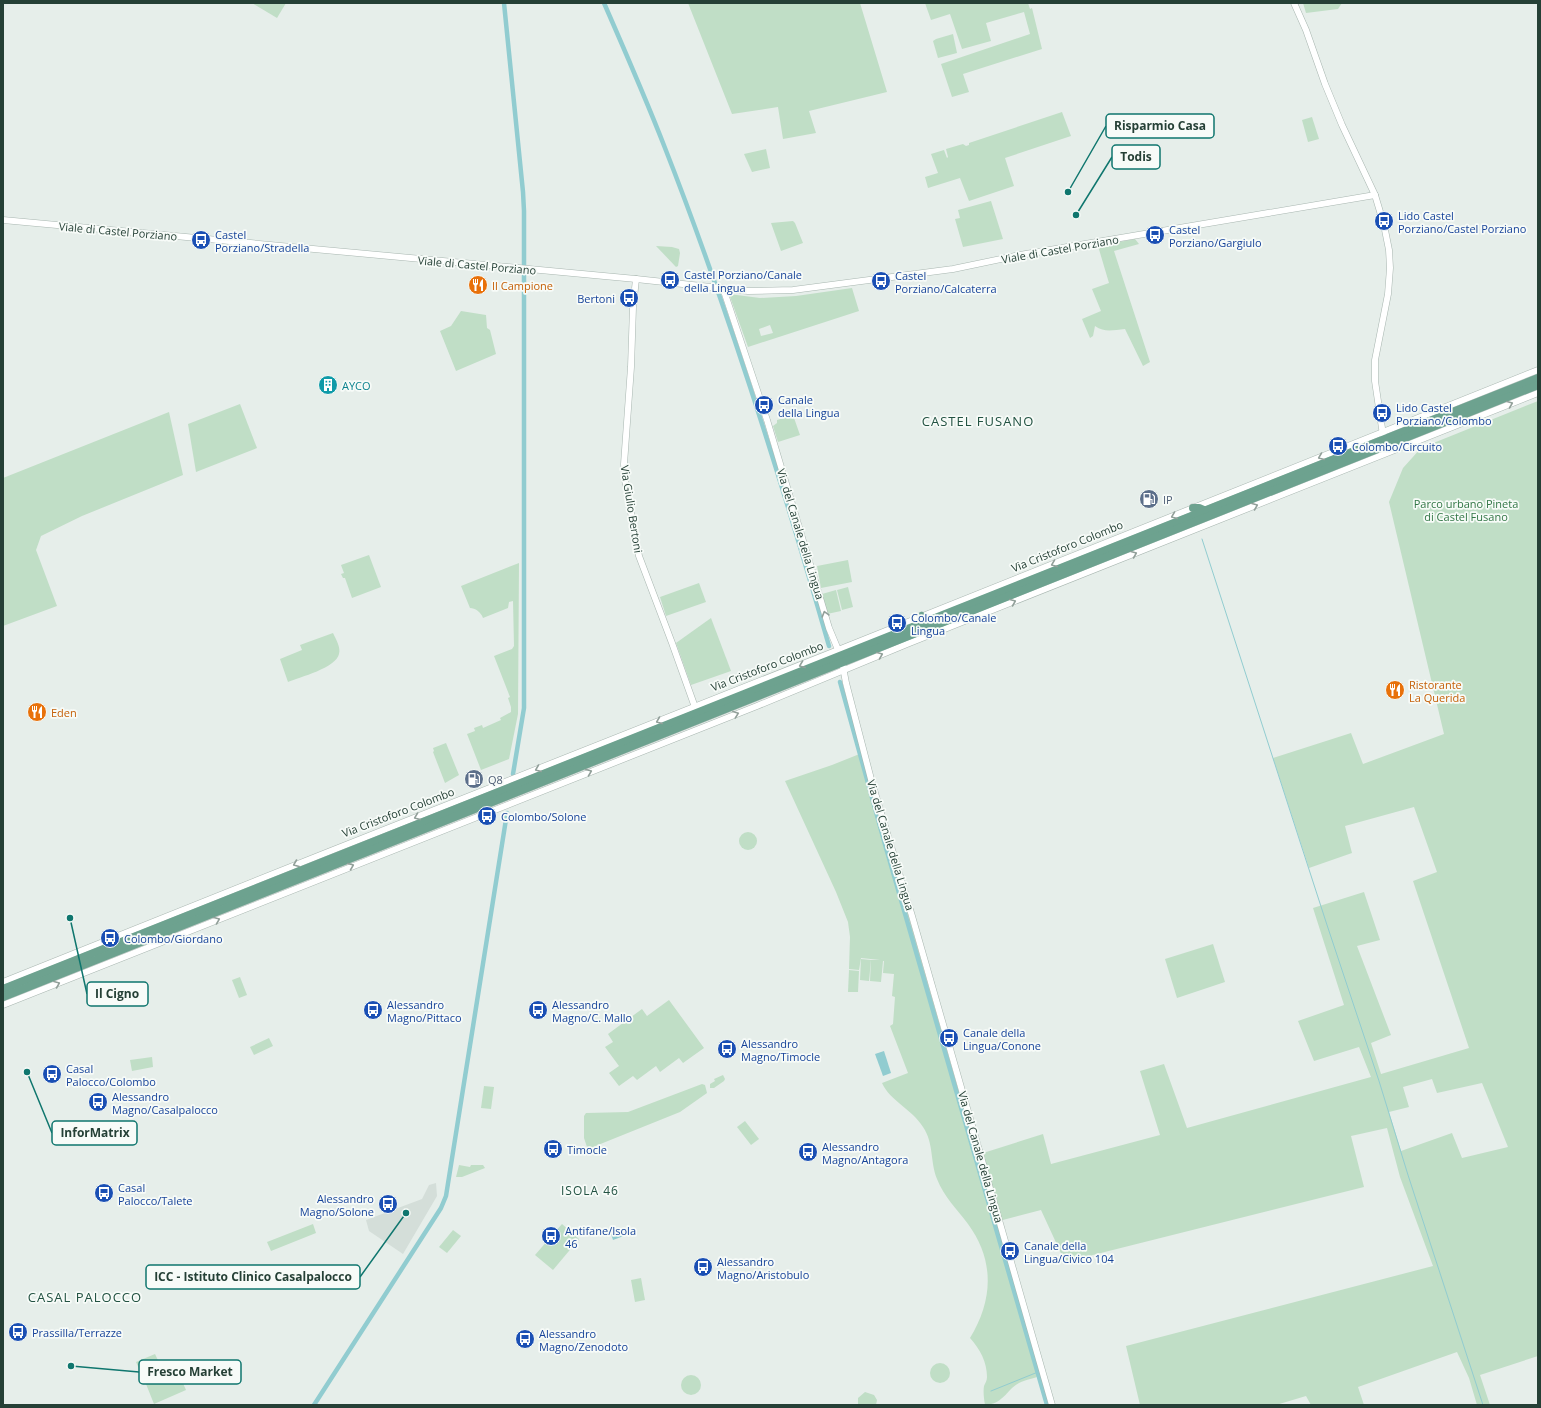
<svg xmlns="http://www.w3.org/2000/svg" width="1541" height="1408" font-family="'Open Sans',sans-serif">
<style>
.built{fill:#d4ded9}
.green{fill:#c0dec6;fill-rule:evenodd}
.water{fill:#91ccd0}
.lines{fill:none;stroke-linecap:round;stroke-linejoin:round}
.stream{stroke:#91ccd0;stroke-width:1}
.canal{stroke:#91ccd0;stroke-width:4.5}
.tertiary-casing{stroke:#a8b6b0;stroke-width:7}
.primary-casing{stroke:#c2cac7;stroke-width:9}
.tertiary{stroke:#fff;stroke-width:6}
.primary{stroke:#6da28f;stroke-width:8}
.oneway{stroke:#92a09a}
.labels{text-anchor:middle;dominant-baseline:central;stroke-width:3.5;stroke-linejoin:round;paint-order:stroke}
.transit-label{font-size:11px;fill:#164399;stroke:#f7fbf8;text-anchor:start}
.street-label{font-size:11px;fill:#254036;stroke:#f7fbf8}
.food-label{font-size:11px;fill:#c56008;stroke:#f7fbf8;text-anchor:start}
.culture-label{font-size:11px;fill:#0d838f;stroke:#f7fbf8;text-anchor:start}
.service-label{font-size:11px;fill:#4e5e75;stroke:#f7fbf8;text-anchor:start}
.park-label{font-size:11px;fill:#317645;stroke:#f7fbf8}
.neighbourhood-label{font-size:12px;letter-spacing:1px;fill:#225242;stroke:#f7fbf8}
.quarter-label{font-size:13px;letter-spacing:1px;fill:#225242;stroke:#f7fbf8}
.leader{fill:none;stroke:#0f766e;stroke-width:1.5}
.callout-dot{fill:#0f766e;stroke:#f7fbf8;stroke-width:1.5}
.callout{fill:#f7fbf8;stroke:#0f766e;stroke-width:1.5}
.callout-label{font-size:12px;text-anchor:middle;font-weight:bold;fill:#254036}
</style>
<rect width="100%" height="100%" fill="#e6eeea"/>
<path class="built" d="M436,1183L437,1196L403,1254L369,1231L366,1220L422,1199L429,1185Z"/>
<g class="green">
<path d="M252,3H286L277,18Z"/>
<path d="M688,3H860L887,92L809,111L816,133L783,139L778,107L732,114Z"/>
<path d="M925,3H1028L1030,9L1032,8L1042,49L963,74L969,92L952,97L941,64L1030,34L1024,12L986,23L991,41L962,49L950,14L931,20Z"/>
<path d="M1303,3H1342L1338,9L1306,13Z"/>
<path d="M953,34L957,53L938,58L933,41L936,39Z"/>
<path d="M1062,112L1071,136L1005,158L1014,186L969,201L960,178L928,188L925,177L938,173L931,154L944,150L947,158L948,157L946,149L963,144L966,146L969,145V143Z"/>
<path d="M1312,117L1319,139L1308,142L1302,120Z"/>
<path d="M766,149L770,168L752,172L744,154Z"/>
<path d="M991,201L1003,239L963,247L955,219L960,218L958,210Z"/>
<path d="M793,221L795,223L803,243L781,251L771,223Z"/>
<path d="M1135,239L1139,244L1114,251L1150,362L1143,366L1125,329C1113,330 1105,333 1095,326L1093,336L1090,338L1082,319L1101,311L1092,289L1109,283L1098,246Z"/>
<path d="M656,246L672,247L679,249L680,253L678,266L676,267Z"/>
<path d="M852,288L859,311L748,347L729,294L760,298L796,296ZM770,325L773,333L761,336L759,329Z"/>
<path d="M461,311L486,315L487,328L490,330L496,354L456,371L440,331L451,326Z"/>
<path d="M1538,401V1356L1480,1375L1490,1405H1477L1469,1378L1457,1352L1358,1387L1364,1405H1311L1306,1396L1276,1405H1140L1126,1346L1433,1266L1400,1177L1387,1128L1351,1136L1364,1187L1065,1262L1041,1210L999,1221L980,1154L1043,1134L1051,1164L1160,1135L1140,1071L1164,1064L1187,1128L1371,1077L1359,1047L1314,1061L1298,1021L1344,1005L1313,908L1364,892L1380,940L1357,946L1391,1035L1371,1043L1381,1074L1469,1048L1413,881L1437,872L1414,807L1345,826L1352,853L1309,868L1273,758L1351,733L1363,764L1444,734L1389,502L1403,468L1421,448ZM1432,1079L1437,1093L1482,1083L1508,1147L1462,1158L1452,1133L1401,1151L1389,1112L1409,1107L1403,1087Z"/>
<path d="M240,404L257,448L196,472L188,424Z"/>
<path d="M169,412L183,475L82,516L41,536L36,550L57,606L3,626V478Z"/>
<path d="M793,415L800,435L778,442L773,426L777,423V420Z"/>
<path d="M369,555L381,587L352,598L345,578H343L341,574L344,573L341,565Z"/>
<path d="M848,560L852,582L821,588L817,566Z"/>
<path d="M519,563L518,714L509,759L481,770L467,734L475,731L474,728L482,725L483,728L501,720L500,718L511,712V707L508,698L510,697L494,656L512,649L514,646L513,601L509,602L508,608L483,618C481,612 475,608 470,608L461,586Z"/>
<path d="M699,583L706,602L666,616L660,597Z"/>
<path d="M848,587L853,607L842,610L837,590Z"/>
<path d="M836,590L841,611L827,614L822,594Z"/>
<path d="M711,618L731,671L691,685L676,643Z"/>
<path d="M333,633C336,639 341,648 339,654C336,668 300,677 288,682L280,659L302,650L300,645Z"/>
<path d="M446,743L459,775L445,783L433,752L434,751L433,748Z"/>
<path d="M862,753L1040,1375C1035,1379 1026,1379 1019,1383C1006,1390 1004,1404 985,1405C984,1399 983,1392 984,1386C985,1383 987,1381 987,1377C987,1362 980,1349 970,1338C993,1300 995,1261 968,1224C957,1209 944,1197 937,1179C930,1162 934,1143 923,1127C912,1109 890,1101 882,1083L908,1073L890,1026L893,1024L895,997L892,996L894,974L883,973L884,961H883L881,982L870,981L871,960H880L861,958L859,970L849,969L850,937L848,922L836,892L785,781L832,765Z"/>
<circle cx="748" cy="841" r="9"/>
<path d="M1213,944L1225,982L1177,998L1165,959Z"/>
<path d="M861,959L871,960L869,981L860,980Z"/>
<path d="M849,970L859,971L858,992H848Z"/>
<path d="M240,977L247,995L239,998L232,980Z"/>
<path d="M669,1000L704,1048L683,1063L679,1058L660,1072L656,1066L637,1080L633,1076L619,1086L609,1073L619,1066L605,1047L613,1042L608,1034L642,1009L647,1016Z"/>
<path d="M269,1038L273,1046L254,1055L250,1047Z"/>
<path d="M152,1057L153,1067L132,1071L130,1060Z"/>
<path d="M723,1075L725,1079L724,1081L714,1088H710V1084L715,1081L714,1079Z"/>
<path d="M702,1084L705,1085L707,1093L680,1112L593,1147L589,1148L587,1147L584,1138V1116L586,1113L628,1112Z"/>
<path d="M484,1086L494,1087L491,1109L481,1108Z"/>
<path d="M745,1121L759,1139L751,1145L737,1127Z"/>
<path d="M459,1165L470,1167L471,1165H483L485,1168L462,1177H456Z"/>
<path d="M313,1224L316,1233L271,1251L267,1242Z"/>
<path d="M562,1224L579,1239L553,1270L535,1255Z"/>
<path d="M453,1230L461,1236L447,1253L439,1247Z"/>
<path d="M641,1278L645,1300L635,1302L631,1280Z"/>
<path d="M155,1354L164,1373L145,1382L136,1362Z"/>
<circle cx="940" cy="1373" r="10"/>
<path d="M177,1370L186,1390L154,1404L146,1384Z"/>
<circle cx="691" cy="1385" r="10"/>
<path d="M865,1392L874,1395L877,1400L876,1405H858V1398Z"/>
</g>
<g class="water">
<path d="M884,1051L891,1073L883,1076L875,1054Z"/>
<path d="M627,1228L629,1234L613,1240L611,1234Z"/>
</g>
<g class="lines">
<g class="stream">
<path d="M1202,539L1327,925L1379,1081L1408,1175L1483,1405"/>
<path d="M991,1391L1038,1372"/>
</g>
<g class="canal">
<path d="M504,3L523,192L524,211V708L513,774"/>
<path d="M604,3C625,51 646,99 665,148C729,311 781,478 829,646"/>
<path d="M840,682L886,848L1047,1405"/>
<path d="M314,1405L441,1208L446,1196L507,813"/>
</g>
<g class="tertiary-casing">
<g id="tertiary">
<path d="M1294,3L1306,30L1325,84L1342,125L1375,195L1384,225L1389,250L1390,268L1388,294L1375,360V381L1383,435"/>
<path d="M3,220L636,279L748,291L793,290L953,269L1020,255L1375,195"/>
<path d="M636,279L633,307L631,367L624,464L625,480L639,556L672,643L696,710"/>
<path d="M723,288L767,420L829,628L839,652"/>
<path d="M843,667L846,683L872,783L912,916L1052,1405"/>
<path d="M3,982L328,852L838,650L1538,370"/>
<path d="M3,1005L757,706L907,644L1538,393"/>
</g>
</g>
<g class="primary-casing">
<g id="primary">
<path d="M1193,508H1199L1206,511"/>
<path d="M922,616L932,621"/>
<path d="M3,989L1538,378"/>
<path d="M3,997L1538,385"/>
</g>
</g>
<use href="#tertiary" class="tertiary"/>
<use href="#primary" class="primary"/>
</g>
<defs><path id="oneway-chevron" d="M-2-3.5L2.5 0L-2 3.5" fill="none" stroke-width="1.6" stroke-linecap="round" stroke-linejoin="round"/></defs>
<g class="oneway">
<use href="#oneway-chevron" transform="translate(1510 404) rotate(-22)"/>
<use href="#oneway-chevron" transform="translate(1321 457) rotate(158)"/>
<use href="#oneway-chevron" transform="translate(1255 506) rotate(-22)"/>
<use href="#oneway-chevron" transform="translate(1174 516) rotate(158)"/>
<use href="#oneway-chevron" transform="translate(1134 554) rotate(-22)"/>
<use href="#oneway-chevron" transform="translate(1054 564) rotate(158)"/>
<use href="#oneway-chevron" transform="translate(1013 602) rotate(-22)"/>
<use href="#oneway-chevron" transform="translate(825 614) rotate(-106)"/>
<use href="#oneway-chevron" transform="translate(880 655) rotate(-22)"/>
<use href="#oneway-chevron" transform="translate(802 665) rotate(159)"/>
<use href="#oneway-chevron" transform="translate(736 714) rotate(-20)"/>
<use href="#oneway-chevron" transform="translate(659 721) rotate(158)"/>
<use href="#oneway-chevron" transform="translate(538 769) rotate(158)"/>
<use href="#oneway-chevron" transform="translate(589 772) rotate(-22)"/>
<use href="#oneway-chevron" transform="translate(417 817) rotate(159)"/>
<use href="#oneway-chevron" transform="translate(296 864) rotate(158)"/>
<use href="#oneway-chevron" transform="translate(351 866) rotate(-22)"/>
<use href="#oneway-chevron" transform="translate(217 920) rotate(-22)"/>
<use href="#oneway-chevron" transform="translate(57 984) rotate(-22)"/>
</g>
<defs>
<g id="bus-disc" transform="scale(1)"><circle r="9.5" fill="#1a4fb4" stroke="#f7fbf8"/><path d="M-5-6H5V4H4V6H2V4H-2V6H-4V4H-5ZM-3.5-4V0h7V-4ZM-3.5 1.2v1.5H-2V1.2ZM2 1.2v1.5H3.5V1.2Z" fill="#fff"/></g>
<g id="restaurant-disc" transform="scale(1)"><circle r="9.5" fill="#e8710a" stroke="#f7fbf8"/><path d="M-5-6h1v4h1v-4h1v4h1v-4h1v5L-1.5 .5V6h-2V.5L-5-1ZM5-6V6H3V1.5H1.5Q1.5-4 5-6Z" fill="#fff"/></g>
<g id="building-disc" transform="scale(1)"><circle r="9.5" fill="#0f9aa8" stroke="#f7fbf8"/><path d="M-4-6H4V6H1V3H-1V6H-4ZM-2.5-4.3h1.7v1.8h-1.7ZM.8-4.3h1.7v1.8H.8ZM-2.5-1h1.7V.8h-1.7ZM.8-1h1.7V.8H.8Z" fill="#fff"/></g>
<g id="fuel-disc" transform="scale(1)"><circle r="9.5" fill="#5c6f8a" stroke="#f7fbf8"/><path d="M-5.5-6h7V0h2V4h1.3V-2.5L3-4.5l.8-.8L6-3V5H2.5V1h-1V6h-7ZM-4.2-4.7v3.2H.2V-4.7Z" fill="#fff"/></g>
</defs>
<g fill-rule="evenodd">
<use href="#bus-disc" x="1384" y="221"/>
<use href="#bus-disc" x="1155" y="235"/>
<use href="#bus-disc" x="201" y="240"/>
<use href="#bus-disc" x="670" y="280"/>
<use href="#bus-disc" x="881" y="281"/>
<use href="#restaurant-disc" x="478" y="285"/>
<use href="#bus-disc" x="629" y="298"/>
<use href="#building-disc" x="328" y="385"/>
<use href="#bus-disc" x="764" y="405"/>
<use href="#bus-disc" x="1382" y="413"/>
<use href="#bus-disc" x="1338" y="446"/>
<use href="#fuel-disc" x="1149" y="499"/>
<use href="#bus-disc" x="897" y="623"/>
<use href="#restaurant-disc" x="1395" y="690"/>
<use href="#restaurant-disc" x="37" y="712"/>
<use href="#fuel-disc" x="474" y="779"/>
<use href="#bus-disc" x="487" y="816"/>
<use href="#bus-disc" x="110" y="938"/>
<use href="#bus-disc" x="373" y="1010"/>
<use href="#bus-disc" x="538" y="1010"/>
<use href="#bus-disc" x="949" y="1038"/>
<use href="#bus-disc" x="727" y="1049"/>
<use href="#bus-disc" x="52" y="1074"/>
<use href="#bus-disc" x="98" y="1102"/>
<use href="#bus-disc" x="553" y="1149"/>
<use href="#bus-disc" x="808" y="1152"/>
<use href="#bus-disc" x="104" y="1193"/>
<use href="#bus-disc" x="388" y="1204"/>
<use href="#bus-disc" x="551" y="1236"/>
<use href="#bus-disc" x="1010" y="1251"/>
<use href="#bus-disc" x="703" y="1267"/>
<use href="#bus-disc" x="18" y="1332"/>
<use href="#bus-disc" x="525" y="1339"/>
</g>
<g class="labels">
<g class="transit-label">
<text x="1398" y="215">Lido Castel<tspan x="1398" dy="13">Porziano/Castel Porziano</tspan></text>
<text x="1169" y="229">Castel<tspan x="1169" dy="13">Porziano/Gargiulo</tspan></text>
<text x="215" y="234">Castel<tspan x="215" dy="13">Porziano/Stradella</tspan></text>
<text x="684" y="274">Castel Porziano/Canale<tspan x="684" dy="13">della Lingua</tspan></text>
<text x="895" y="275">Castel<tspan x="895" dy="13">Porziano/Calcaterra</tspan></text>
<text x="615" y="298" text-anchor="end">Bertoni</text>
<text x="778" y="399">Canale<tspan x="778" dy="13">della Lingua</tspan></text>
<text x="1396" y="407">Lido Castel<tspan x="1396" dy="13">Porziano/Colombo</tspan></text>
<text x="1352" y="446">Colombo/Circuito</text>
<text x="911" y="617">Colombo/Canale<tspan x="911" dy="13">Lingua</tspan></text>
<text x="501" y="816">Colombo/Solone</text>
<text x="124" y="938">Colombo/Giordano</text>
<text x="387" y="1004">Alessandro<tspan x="387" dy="13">Magno/Pittaco</tspan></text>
<text x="552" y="1004">Alessandro<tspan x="552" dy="13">Magno/C. Mallo</tspan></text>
<text x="963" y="1032">Canale della<tspan x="963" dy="13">Lingua/Conone</tspan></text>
<text x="741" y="1043">Alessandro<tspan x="741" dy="13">Magno/Timocle</tspan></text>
<text x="66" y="1068">Casal<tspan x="66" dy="13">Palocco/Colombo</tspan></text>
<text x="112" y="1096">Alessandro<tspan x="112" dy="13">Magno/Casalpalocco</tspan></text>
<text x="822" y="1146">Alessandro<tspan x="822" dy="13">Magno/Antagora</tspan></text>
<text x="567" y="1149">Timocle</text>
<text x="118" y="1187">Casal<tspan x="118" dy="13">Palocco/Talete</tspan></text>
<text x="374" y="1198" text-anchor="end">Alessandro<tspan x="374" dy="13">Magno/Solone</tspan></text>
<text x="565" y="1230">Antifane/Isola<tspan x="565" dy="13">46</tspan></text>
<text x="1024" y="1245">Canale della<tspan x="1024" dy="13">Lingua/Civico 104</tspan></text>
<text x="717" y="1261">Alessandro<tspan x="717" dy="13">Magno/Aristobulo</tspan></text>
<text x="32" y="1332">Prassilla/Terrazze</text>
<text x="539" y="1333">Alessandro<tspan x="539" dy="13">Magno/Zenodoto</tspan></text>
</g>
<g class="street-label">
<text transform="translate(118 231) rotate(5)">Viale di Castel Porziano</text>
<text transform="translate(1060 249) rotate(-10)">Viale di Castel Porziano</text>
<text transform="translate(477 265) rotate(5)">Viale di Castel Porziano</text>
<text transform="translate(632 509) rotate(81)">Via Giulio Bertoni</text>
<text transform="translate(801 534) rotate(73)">Via del Canale della Lingua</text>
<text transform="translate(1067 546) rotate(-22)">Via Cristoforo Colombo</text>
<text transform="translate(767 666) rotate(-21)">Via Cristoforo Colombo</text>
<text transform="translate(398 812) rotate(-21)">Via Cristoforo Colombo</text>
<text transform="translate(891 845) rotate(73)">Via del Canale della Lingua</text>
<text transform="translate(981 1157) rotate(74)">Via del Canale della Lingua</text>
</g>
<g class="food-label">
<text x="492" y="285">Il Campione</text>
<text x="1409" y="684">Ristorante<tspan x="1409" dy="13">La Querida</tspan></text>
<text x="51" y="712">Eden</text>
</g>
<g class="culture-label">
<text x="342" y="385">AYCO</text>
</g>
<g class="service-label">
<text x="1163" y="499">IP</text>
<text x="488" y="779">Q8</text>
</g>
<g class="park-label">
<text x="1466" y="503">Parco urbano Pineta<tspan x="1466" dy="13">di Castel Fusano</tspan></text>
</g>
<g class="neighbourhood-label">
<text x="590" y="1190">ISOLA 46</text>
</g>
<g class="quarter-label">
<text x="978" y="421">CASTEL FUSANO</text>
<text x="85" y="1297">CASAL PALOCCO</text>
</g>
</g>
<path class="leader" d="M1068 192L1106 126M1076 215L1112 157M70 918L87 994M27 1072L52 1133M406 1213L360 1277M71 1366L139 1372"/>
<g class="callout-dot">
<circle cx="1068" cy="192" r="4"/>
<circle cx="1076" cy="215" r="4"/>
<circle cx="70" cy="918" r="4"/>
<circle cx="27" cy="1072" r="4"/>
<circle cx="406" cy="1213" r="4"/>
<circle cx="71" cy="1366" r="4"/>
</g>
<g class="callout">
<rect x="1106" y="114" width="108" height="24" rx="4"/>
<rect x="1112" y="145" width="48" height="24" rx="4"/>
<rect x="87" y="982" width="61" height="24" rx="4"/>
<rect x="52" y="1121" width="85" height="24" rx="4"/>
<rect x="146" y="1265" width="214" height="24" rx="4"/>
<rect x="139" y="1360" width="102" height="24" rx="4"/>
</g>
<g class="callout-label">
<text x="1160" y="130">Risparmio Casa</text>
<text x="1136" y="161">Todis</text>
<text x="117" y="998">Il Cigno</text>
<text x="95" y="1137">InforMatrix</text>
<text x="253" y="1281">ICC - Istituto Clinico Casalpalocco</text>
<text x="190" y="1376">Fresco Market</text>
</g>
<rect width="1541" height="1408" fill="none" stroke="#254036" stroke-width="8"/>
</svg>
